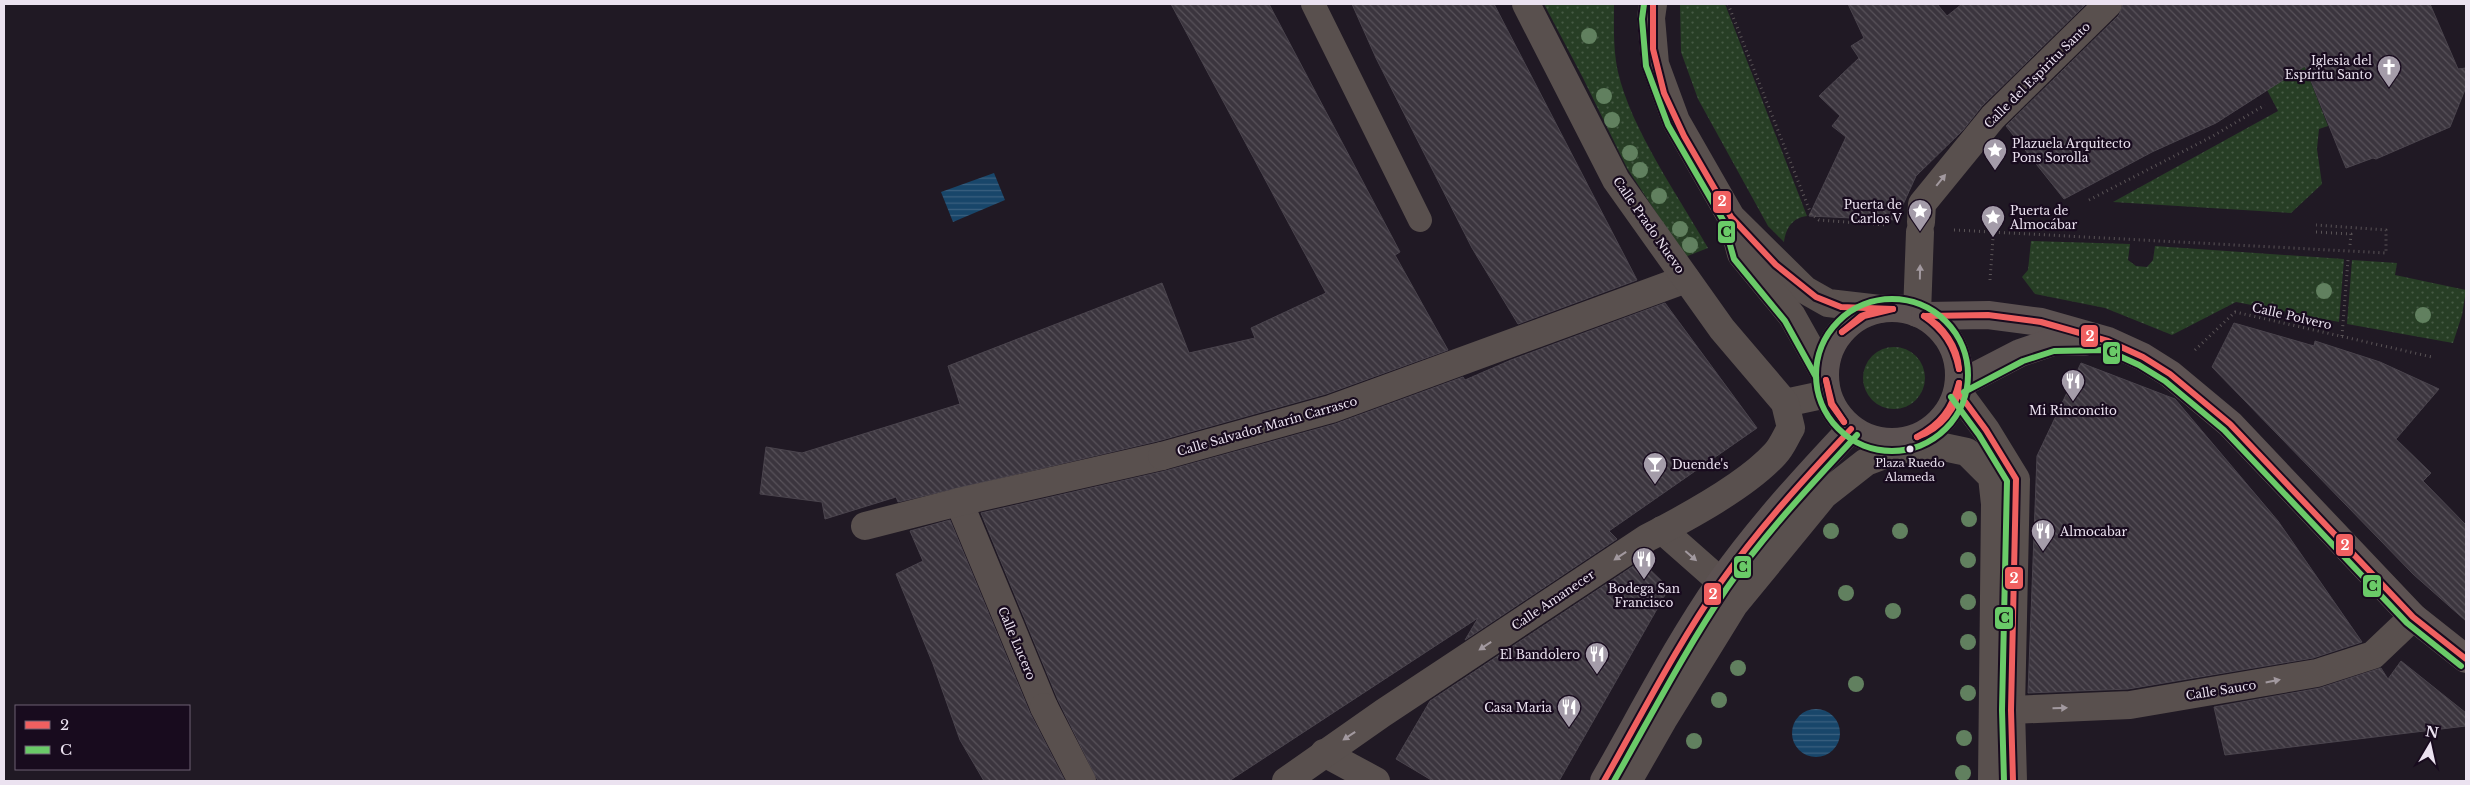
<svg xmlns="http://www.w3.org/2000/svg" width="2470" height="785" font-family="'Libre Baskerville',serif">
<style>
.park{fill:url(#park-dots)}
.water{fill:url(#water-rules)}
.building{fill:url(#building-back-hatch);stroke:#4a444d}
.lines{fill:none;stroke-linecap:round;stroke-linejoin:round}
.path{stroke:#5a5457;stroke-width:3;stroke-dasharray:1 4;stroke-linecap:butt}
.service{stroke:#59504e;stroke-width:24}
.pedestrian{stroke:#59504e;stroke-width:28}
.minor{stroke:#59504e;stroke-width:28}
.tertiary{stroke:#59504e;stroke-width:28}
.secondary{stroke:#5c5252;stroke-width:28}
.bus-1-casing{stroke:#180b1e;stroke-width:10}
.bus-2-casing{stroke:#180b1e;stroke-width:10}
.bus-1{stroke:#f06060;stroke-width:6}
.bus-2{stroke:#6aca68;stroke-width:6}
.tree{fill:#61805f}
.oneway{fill:#a2999f}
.bus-dot{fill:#ebe2f0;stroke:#180b1e;stroke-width:2}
.labels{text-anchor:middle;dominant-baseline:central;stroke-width:4.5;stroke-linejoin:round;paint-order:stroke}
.bus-label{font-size:11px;fill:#ebe2f0;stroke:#180b1e}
.poi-label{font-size:12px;fill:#ebe2f0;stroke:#180b1e;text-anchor:end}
.street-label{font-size:12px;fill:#ebe2f0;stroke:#180b1e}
.line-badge{stroke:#180b1e;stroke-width:2}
.badge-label{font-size:14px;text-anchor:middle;font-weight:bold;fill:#fff}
.pale-badge-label{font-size:14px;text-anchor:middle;font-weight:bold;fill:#111}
</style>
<defs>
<pattern id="park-dots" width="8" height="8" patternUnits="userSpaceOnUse" patternTransform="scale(1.25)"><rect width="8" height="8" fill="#273e25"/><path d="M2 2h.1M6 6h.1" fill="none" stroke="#465a45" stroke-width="1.8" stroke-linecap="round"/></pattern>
<pattern id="water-rules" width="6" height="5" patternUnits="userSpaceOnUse" patternTransform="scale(1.25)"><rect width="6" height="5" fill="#18466a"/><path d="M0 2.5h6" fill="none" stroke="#3a6080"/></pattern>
<pattern id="building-back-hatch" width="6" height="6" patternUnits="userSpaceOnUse" patternTransform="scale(1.25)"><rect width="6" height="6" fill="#3b353e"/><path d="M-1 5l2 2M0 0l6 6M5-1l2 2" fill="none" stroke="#58525a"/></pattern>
</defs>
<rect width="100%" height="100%" fill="#201924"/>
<g class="park">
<path d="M1544,4H1614C1614,27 1613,49 1618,72C1631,129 1679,197 1708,248L1685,257L1627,168L1583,78Z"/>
<path d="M1680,4H1725L1807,216C1792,218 1786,228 1784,242L1768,226L1698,99L1681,52Z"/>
<path d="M2299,52L2328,126L2319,129L2317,149L2322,184L2291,213L2113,202L2278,111L2267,90Z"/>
<path d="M2031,241L2130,244L2128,260L2136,266L2147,267L2153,260L2155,246L2344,259L2339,322L2236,302L2172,335L2105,308L2035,294L2022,277L2028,270Z"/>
<path d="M2352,260L2397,263L2395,275L2466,290L2462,315L2453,343L2347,324Z"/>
<circle cx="1894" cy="378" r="31"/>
</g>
<g class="water">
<path d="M994,173L1005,200L953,222L941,192Z"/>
<circle cx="1816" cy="733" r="24"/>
</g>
<g class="building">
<path d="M1171,4H1269L1400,252L1395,255L1448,350L1326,394L1158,441L898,502L896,497L825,519L822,502L760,494L766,447L802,453L960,404L948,366L1162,283L1189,353L1255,338L1251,328L1326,293Z"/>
<path d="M1352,4H1494L1637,280L1518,324L1472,248L1376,58Z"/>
<path d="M1848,4H1937L1947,16L1962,4H2086L1982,106L1963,130L1916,176L1896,220L1809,216L1846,137L1832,126L1840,116L1819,96L1859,58L1851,46L1864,38Z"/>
<path d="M2123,4H2430L2458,69L2466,68V87L2450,127L2376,159L2373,158L2346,168L2305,66L2216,123L2152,152L2064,199L2006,126L2119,15Z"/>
<path d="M1665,303L1757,428L1609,531L1617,539L1465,640L1478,618L1229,781H1098L1058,700L981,513L1165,471L1335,424L1463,377L1465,380L1511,360Z"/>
<path d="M2234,323L2314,346L2315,341L2380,362L2439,389L2396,439L2431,473L2423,481L2466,525V621L2413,574L2212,367Z"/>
<path d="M2081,363L2175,399L2278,521L2362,642L2313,658L2128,689L2028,693L2037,456Z"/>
<path d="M950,520L1030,713L1065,781H984L960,740L933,664L896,574L923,561L910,531Z"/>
<path d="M1641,561L1669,588L1559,781H1433L1396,759L1430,701Z"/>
<path d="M2401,661L2466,713V726L2225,755L2214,707L2320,688L2381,668L2388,679Z"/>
</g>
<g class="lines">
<g class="path">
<path d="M1728,4L1811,214L1819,220L1886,225"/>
<path d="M2089,200L2213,136L2265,105"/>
<path d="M1954,230L2386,253V230L2316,225"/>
<path d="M2316,232L2351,234L2350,245"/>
<path d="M1990,280L1993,238"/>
<path d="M2342,336L2348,260"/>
<path d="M2195,350L2235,312L2432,357"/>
</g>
<path class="service" d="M1313,4L1420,220"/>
<g class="pedestrian">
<path d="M959,502L1044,707"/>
<path d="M865,526L959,502L1162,456"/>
<path d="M1628,781L1663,720L1734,605L1824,495L1866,462L1898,450L1934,445L1967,452L1992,477L1995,504L1992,781"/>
</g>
<g class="minor">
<path d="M1921,222L1922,204L1993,117L2108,4"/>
<path d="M1917,313L1920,232"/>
<path d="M1958,392L1986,430L2016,479L2011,710L2013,781"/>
<path d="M1785,403L1827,394"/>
<path d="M1162,456L1331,409L1686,279"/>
<path d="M1662,530L1721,582"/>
<path d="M1044,707L1082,781"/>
<path d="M2011,710L2130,705L2317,673L2373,655L2413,617"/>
<path d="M1324,753L1376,781"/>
<path d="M1286,781L1383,713L1647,538C1686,518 1746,486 1775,454C1782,447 1786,436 1791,428L1785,403L1722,329L1616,180L1526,4"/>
</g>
<g class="tertiary">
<path d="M1653,4L1651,18L1655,64L1676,121L1731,217L1805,290L1828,303L1880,309"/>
<path d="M1735,231L1741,254L1792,316L1824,373"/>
</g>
<g class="secondary">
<circle cx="1892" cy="375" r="67"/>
<path d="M1925,316L1988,315L2041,322L2108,341L2143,357L2170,374L2230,424L2413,617L2466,659"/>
<path d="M1960,384L2020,353L2053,342H2084"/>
<path d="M1604,781C1642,715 1677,645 1721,582C1760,527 1805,478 1851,429"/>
</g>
<g class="bus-1-casing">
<g id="bus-1">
<path d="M1653,4V49L1664,93L1684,136L1731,217L1776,265L1816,297L1841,307L1893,309"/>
<path d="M1924,316C1943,325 1958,348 1959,369"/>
<path d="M1924,316C1944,330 1954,345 1959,369"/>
<path d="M1925,316L1988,315L2041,322L2108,341L2143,357L2170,374L2230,424L2413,617L2466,659"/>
<path d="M1842,332L1861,316L1880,309"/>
<path d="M1842,332L1864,316L1893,309"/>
<path d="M1826,380L1832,404L1844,422"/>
<path d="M1826,380L1831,404L1844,422"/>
<path d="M1958,392L1986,430L2016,479L2011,710L2013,781"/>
<path d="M1917,437C1941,424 1952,409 1959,383"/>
<path d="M1917,437C1940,429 1959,408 1959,383"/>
<path d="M1604,781C1642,714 1677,645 1721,582C1760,527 1805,478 1851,429"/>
</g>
</g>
<g class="bus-2-casing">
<g id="bus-2">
<path d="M1644,4L1642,19L1646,66L1668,125L1723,220L1734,259L1785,321L1816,377"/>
<circle cx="1892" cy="375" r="76"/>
<path d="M1964,392L2023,361L2054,351L2106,350L2139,365L2165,381L2224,430L2407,623L2461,666"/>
<path d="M1951,397L1979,435L2007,481L2002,710L2004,781"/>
<path d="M1614,781C1651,716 1685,650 1727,588C1765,533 1812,484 1857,435"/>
</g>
</g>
<use href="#bus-1" class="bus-1"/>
<use href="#bus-2" class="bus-2"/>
</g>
<g class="tree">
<circle cx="1589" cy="36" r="8"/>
<circle cx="1604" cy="96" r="8"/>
<circle cx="1612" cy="120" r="8"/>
<circle cx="1630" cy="153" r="8"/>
<circle cx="1640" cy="170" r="8"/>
<circle cx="1659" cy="196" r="8"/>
<circle cx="1680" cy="229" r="8"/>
<circle cx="1690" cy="245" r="8"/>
<circle cx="2324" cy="291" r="8"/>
<circle cx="2423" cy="315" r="8"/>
<circle cx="1969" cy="519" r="8"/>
<circle cx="1831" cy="531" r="8"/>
<circle cx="1900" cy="531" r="8"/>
<circle cx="1968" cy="560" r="8"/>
<circle cx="1846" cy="593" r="8"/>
<circle cx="1968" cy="602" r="8"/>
<circle cx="1893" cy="611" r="8"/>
<circle cx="1968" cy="642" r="8"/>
<circle cx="1738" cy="668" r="8"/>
<circle cx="1856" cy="684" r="8"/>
<circle cx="1968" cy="693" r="8"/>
<circle cx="1719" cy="700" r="8"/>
<circle cx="1964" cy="738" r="8"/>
<circle cx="1694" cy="741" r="8"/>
<circle cx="1963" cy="773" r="8"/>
</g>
<defs><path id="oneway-solid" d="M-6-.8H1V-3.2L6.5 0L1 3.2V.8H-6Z" transform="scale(1.25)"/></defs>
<g class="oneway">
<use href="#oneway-solid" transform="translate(1941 180) rotate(-51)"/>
<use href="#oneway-solid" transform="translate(1920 272) rotate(-89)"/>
<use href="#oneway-solid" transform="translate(1620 556) rotate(146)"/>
<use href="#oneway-solid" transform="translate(1691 556) rotate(41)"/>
<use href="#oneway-solid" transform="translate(1485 646) rotate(146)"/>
<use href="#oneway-solid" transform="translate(2273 681) rotate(-11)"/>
<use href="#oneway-solid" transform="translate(2060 708) rotate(-2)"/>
<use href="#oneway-solid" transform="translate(1349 736) rotate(146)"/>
</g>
<defs>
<g id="church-pin" transform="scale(1.25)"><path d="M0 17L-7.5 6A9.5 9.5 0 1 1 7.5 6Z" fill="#a49ca9" stroke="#180b1e"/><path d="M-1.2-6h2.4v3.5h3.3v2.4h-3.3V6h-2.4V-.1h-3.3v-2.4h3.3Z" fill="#fff"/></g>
<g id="sight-pin" transform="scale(1.25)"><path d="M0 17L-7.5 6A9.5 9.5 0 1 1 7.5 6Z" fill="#a49ca9" stroke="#180b1e"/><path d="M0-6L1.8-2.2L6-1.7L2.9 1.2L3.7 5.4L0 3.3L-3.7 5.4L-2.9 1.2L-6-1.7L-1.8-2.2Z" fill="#fff"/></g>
<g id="restaurant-pin" transform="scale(1.25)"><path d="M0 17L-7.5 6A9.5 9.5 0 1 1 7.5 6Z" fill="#a49ca9" stroke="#180b1e"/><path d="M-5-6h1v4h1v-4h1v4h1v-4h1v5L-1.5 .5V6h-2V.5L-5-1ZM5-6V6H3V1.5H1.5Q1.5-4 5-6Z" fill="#fff"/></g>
<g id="bar-pin" transform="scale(1.25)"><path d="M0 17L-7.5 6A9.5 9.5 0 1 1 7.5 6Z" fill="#a49ca9" stroke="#180b1e"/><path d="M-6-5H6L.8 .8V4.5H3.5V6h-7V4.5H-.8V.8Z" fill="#fff"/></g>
</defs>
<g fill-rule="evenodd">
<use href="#church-pin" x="2389" y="67"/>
<use href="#sight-pin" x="1995" y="150"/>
<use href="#sight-pin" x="1920" y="211"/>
<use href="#sight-pin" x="1993" y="217"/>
<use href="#restaurant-pin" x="2073" y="381"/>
<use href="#bar-pin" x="1655" y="464"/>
<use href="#restaurant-pin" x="2043" y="531"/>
<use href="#restaurant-pin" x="1644" y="559"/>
<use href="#restaurant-pin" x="1597" y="654"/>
<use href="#restaurant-pin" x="1569" y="707"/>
</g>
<circle class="bus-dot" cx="1910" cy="449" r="4.5"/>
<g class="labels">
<g class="bus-label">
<text x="1910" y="463">Plaza Ruedo<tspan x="1910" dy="14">Alameda</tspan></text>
</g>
<g class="poi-label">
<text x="2372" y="60">Iglesia del<tspan x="2372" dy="14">Espíritu Santo</tspan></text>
<text x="2012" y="143" text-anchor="start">Plazuela Arquitecto<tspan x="2012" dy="14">Pons Sorolla</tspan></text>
<text x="1902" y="204">Puerta de<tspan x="1902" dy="14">Carlos V</tspan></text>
<text x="2010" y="210" text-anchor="start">Puerta de<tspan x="2010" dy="14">Almocábar</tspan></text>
<text x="2073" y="410" text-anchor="middle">Mi Rinconcito</text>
<text x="1672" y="464" text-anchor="start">Duende's</text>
<text x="2060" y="531" text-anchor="start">Almocabar</text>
<text x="1644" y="588" text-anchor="middle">Bodega San<tspan x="1644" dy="14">Francisco</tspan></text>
<text x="1580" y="654">El Bandolero</text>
<text x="1552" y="707">Casa Maria</text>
</g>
<g class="street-label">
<text transform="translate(2037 75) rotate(-45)">Calle del Espiritu Santo</text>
<text transform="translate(1649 225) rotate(55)">Calle Prado Nuevo</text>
<text transform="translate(2292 316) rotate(13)">Calle Polvero</text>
<text transform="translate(1267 426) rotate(-16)">Calle Salvador Marín Carrasco</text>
<text transform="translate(1553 600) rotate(-34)">Calle Amanecer</text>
<text transform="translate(1017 643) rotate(67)">Calle Lucero</text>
<text transform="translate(2221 690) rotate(-9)">Calle Sauco</text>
</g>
</g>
<g class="line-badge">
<rect x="1712" y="190" width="20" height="24" rx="5" fill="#f06060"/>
<rect x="1717" y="220" width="19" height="24" rx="5" fill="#6aca68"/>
<rect x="2080" y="324" width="19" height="24" rx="5" fill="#f06060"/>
<rect x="2102" y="341" width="19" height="24" rx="5" fill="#6aca68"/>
<rect x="2335" y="533" width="19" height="24" rx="5" fill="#f06060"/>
<rect x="1733" y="555" width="19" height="24" rx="5" fill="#6aca68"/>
<rect x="2004" y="566" width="20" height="24" rx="5" fill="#f06060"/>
<rect x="2362" y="574" width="20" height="24" rx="5" fill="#6aca68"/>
<rect x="1703" y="582" width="19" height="24" rx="5" fill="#f06060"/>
<rect x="1994" y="606" width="20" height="24" rx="5" fill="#6aca68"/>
</g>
<g class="badge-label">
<text x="1722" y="206">2</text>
<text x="2090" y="341">2</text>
<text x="2345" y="550">2</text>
<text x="2014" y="583">2</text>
<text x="1713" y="599">2</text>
</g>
<g class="pale-badge-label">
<text x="1726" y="237">C</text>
<text x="2112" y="357">C</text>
<text x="1742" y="572">C</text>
<text x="2372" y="591">C</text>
<text x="2004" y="623">C</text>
</g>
<rect width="2470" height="785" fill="none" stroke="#ebe2f0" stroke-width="10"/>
<rect x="15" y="705" width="175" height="65" fill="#180b1e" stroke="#6c6172"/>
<rect x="25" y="721" width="25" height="8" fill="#f06060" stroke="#6c6172"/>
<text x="60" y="730" font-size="15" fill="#ebe2f0">2</text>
<rect x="25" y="746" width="25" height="8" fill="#6aca68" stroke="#6c6172"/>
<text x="60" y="755" font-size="15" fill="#ebe2f0">C</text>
<g transform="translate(2430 745) rotate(9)" stroke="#180b1e" stroke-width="4" paint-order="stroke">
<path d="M0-4L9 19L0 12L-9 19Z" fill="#ebe2f0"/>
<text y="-8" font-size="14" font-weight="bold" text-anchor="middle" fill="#ebe2f0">N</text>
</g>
</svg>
